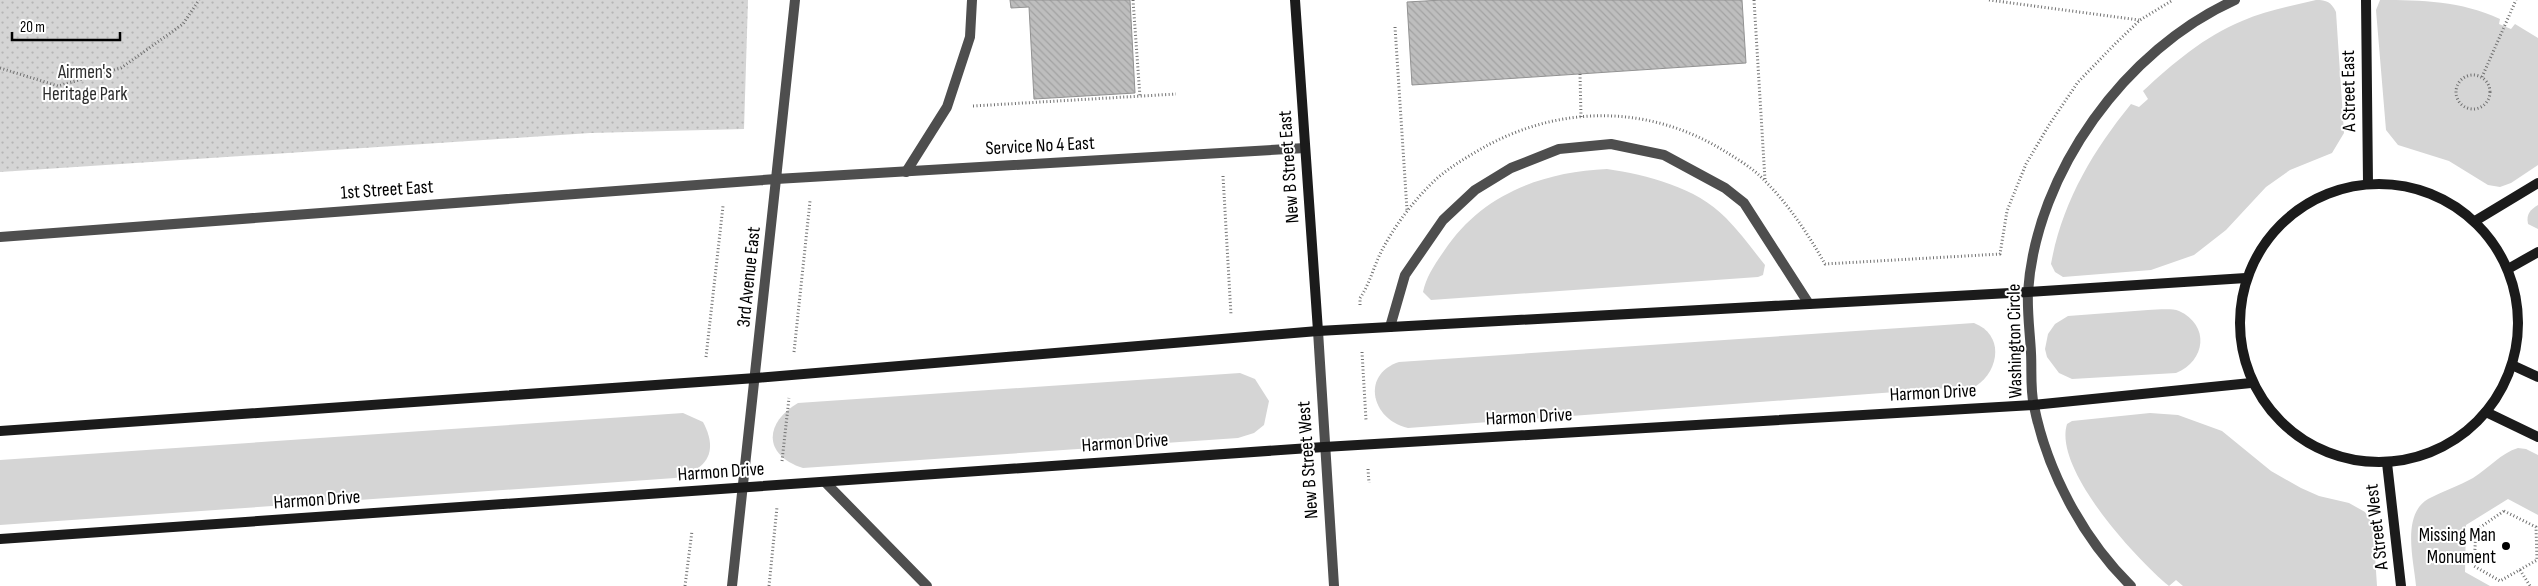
<svg xmlns="http://www.w3.org/2000/svg" width="2538" height="586" font-family="'Sofia Sans Condensed',sans-serif">
<style>
.grass{fill:#d5d5d5}
.park{fill:url(#park-dots)}
.building{fill:url(#building-back-hatch);stroke:#929292}
.lines{fill:none;stroke-linecap:round;stroke-linejoin:round}
.path{stroke:#707070;stroke-width:3;stroke-dasharray:1 2.5;stroke-linecap:butt}
.lane{stroke:#4e4e4e;stroke-width:10}
.street{stroke:#4e4e4e;stroke-width:10}
.secondary{stroke:#1b1b1b;stroke-width:10}
.poi-dot{fill:#000;stroke:#fff;stroke-width:2}
.labels{text-anchor:middle;dominant-baseline:central;stroke-width:4;stroke-linejoin:round;paint-order:stroke}
.park-label{font-size:19px;fill:#2c2c2c;stroke:#fff}
.street-label{font-size:19px;fill:#000;stroke:#fff}
.poi-label{font-size:19px;fill:#000;stroke:#fff;text-anchor:end}
</style>
<defs>
<pattern id="park-dots" width="8" height="8" patternUnits="userSpaceOnUse" patternTransform="scale(1.25)"><rect width="8" height="8" fill="#d5d5d5"/><path d="M2 2h.1M6 6h.1" fill="none" stroke="#b5b5b5" stroke-width="1.8" stroke-linecap="round"/></pattern>
<pattern id="building-back-hatch" width="6" height="6" patternUnits="userSpaceOnUse" patternTransform="scale(1.25)"><rect width="6" height="6" fill="#bebebe"/><path d="M-1 5l2 2M0 0l6 6M5-1l2 2" fill="none" stroke="#a2a2a2"/></pattern>
</defs>
<rect width="100%" height="100%" fill="#fff"/>
<g class="grass">
<path d="M2316,0C2327,0 2331,2 2336,12L2344,133L2332,153L2290,170L2266,187L2226,230L2194,255L2151,270L2063,277L2055,272L2051,264C2062,203 2092,152 2131,104L2139,107L2148,99L2143,91C2172,64 2205,36 2242,21C2265,11 2291,6 2316,0Z"/>
<path d="M2380,0C2422,0 2461,1 2500,19L2499,24L2511,29L2515,24L2538,38V165L2511,183L2500,187L2488,185L2449,161L2398,145L2386,130L2376,10Z"/>
<path d="M1607,169C1647,175 1696,187 1726,218C1740,232 1752,249 1765,265L1763,275L1758,277L1431,300L1423,292C1426,277 1435,264 1444,251C1481,195 1541,172 1607,169Z"/>
<path d="M2538,205V229L2528,224C2526,214 2530,210 2538,205Z"/>
<path d="M2148,310C2157,310 2171,308 2179,311C2210,325 2206,361 2176,373L2072,379L2059,373L2047,357L2045,349L2048,334L2055,324L2068,316Z"/>
<path d="M1974,323C2005,335 1999,371 1976,386L1408,428C1372,420 1360,375 1399,362Z"/>
<path d="M1240,373L1255,379L1269,401L1264,425L1254,433L1238,438L803,468C763,455 764,423 798,403Z"/>
<path d="M683,413L703,422C719,452 707,470 675,478L0,525V460Z"/>
<path d="M2150,413L2178,415L2222,431L2271,471L2301,488L2319,496L2349,503L2365,512L2373,525L2377,586H2183L2176,580L2169,586C2136,559 2053,469 2067,424L2072,421Z"/>
<path d="M2518,448L2526,449L2538,455V515L2508,499L2466,525L2465,572L2490,586H2416C2414,561 2401,515 2428,499C2443,491 2459,486 2473,478C2489,468 2501,453 2518,448Z"/>
</g>
<path class="park" d="M0,0H748L744,129L590,133L0,172Z"/>
<g class="building">
<path d="M1010,0H1130L1135,93L1034,99L1029,7L1011,8Z"/>
<path d="M1442,0H1742L1746,63L1412,85L1407,2Z"/>
</g>
<g class="lines">
<g class="path">
<path d="M1133,0L1140,97"/>
<path d="M1754,0L1765,180"/>
<path d="M1989,0L2139,20"/>
<path d="M1395,27L1407,210"/>
<path d="M0,68L58,86L121,68L183,24L199,0"/>
<path d="M1580,74L1581,117"/>
<circle cx="2473" cy="92" r="17"/>
<path d="M2482,77L2516,0"/>
<path d="M973,106L1176,94"/>
<path d="M1223,176L1231,315"/>
<path d="M1360,305V298C1369,285 1373,269 1380,254C1393,228 1411,204 1431,184C1444,171 1459,162 1474,153C1553,105 1646,102 1726,152C1739,160 1754,169 1765,181C1789,205 1808,234 1825,264L2000,254L2007,211L2026,164L2049,125L2078,82L2116,43L2140,20L2173,0"/>
<path d="M794,352L810,201"/>
<path d="M1362,352L1366,420"/>
<path d="M706,357L723,206"/>
<path d="M782,461L789,398"/>
<path d="M1368,469L1369,483"/>
<path d="M2504,511L2536,527L2537,560L2500,581L2474,566L2476,530Z"/>
<path d="M2520,570L2530,586"/>
<path d="M685,586L692,531"/>
<path d="M769,586L777,507"/>
</g>
<g class="lane">
<path d="M795,0L776,179L1305,148"/>
<path d="M906,172L947,107L970,37L972,0"/>
<path d="M1390,327L1405,275L1443,220L1475,190L1511,168L1559,149L1611,144L1664,155L1725,188L1744,203L1809,304"/>
<path d="M1318,331L1334,586"/>
<path d="M825,482L927,586"/>
<path d="M2131,586C2083,539 2047,471 2034,406C2030,389 2032,370 2031,353C2030,333 2027,312 2028,292C2036,172 2126,49 2235,0"/>
</g>
<path class="street" d="M0,237L776,179L732,586"/>
<g class="secondary">
<path d="M1295,0L1318,331"/>
<path d="M2366,0L2368,183"/>
<circle cx="2379" cy="323" r="139"/>
<path d="M2475,221L2538,183"/>
<path d="M2508,269L2538,252"/>
<path d="M2512,365L2538,377"/>
<path d="M2486,412L2538,437"/>
<path d="M0,431L756,378L1318,331L2028,292L2246,278"/>
<path d="M2387,463L2401,586"/>
<path d="M0,539L1324,447L2033,405L2251,383"/>
</g>
</g>
<circle class="poi-dot" cx="2506" cy="546" r="5"/>
<g class="labels">
<g class="park-label">
<text x="85" y="72">Airmen's<tspan x="85" dy="22">Heritage Park</tspan></text>
</g>
<g class="street-label">
<text transform="translate(2349 91) rotate(-91)">A Street East</text>
<text transform="translate(1040 146) rotate(-3)">Service No 4 East</text>
<text transform="translate(1289 167) rotate(-94)">New B Street East</text>
<text transform="translate(387 190) rotate(-4)">1st Street East</text>
<text transform="translate(749 277) rotate(-84)">3rd Avenue East</text>
<text transform="translate(2015 341) rotate(-91)">Washington Circle</text>
<text transform="translate(1933 393) rotate(-3)">Harmon Drive</text>
<text transform="translate(1529 417) rotate(-3)">Harmon Drive</text>
<text transform="translate(1125 443) rotate(-4)">Harmon Drive</text>
<text transform="translate(1308 460) rotate(-94)">New B Street West</text>
<text transform="translate(721 472) rotate(-4)">Harmon Drive</text>
<text transform="translate(317 500) rotate(-4)">Harmon Drive</text>
<text transform="translate(2377 527) rotate(-97)">A Street West</text>
</g>
<g class="poi-label">
<text x="2496" y="535">Missing Man<tspan x="2496" dy="22">Monument</tspan></text>
</g>
</g>
<path d="M12 32v8h108v-8" fill="none" stroke="#000000" stroke-width="2.5"/>
<text x="20" y="32" font-size="15" fill="#000000" stroke="#ffffff" stroke-width="4" paint-order="stroke">20 m</text>
</svg>
